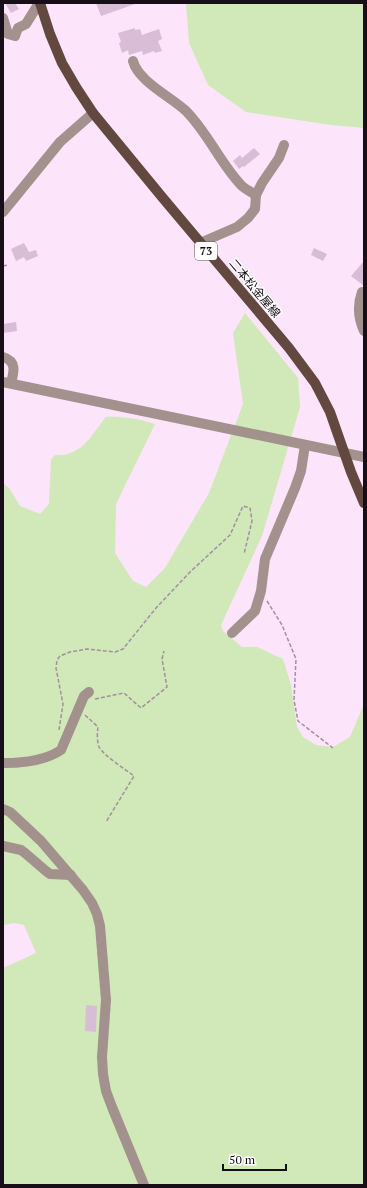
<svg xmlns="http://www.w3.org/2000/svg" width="367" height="1188" font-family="'PT Serif','Noto Sans JP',serif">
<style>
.green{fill:#d1e8b8}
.building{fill:#d9bdd7}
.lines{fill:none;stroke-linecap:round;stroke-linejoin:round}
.path{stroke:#a290a1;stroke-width:1.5;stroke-dasharray:4 2;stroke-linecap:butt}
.minor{stroke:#a2918c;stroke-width:10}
.major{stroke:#634840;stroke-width:10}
.labels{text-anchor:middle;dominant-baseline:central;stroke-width:3;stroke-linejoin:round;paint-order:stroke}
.shield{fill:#fff;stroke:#5d565d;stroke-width:1}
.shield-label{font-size:11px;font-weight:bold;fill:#180e17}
.street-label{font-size:12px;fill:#180e17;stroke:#fff}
</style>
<rect width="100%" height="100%" fill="#fce4fa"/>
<g class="green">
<path d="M186,3H364V128L331,125L246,112L208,85L189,43Z"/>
<path d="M245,313L298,378L300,407L262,536L221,625L223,631L242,647H257L283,659L291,685L297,727L303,737L316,745L333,747L350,737L364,704V1185H3V968L36,953L24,925L14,923L3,925V483L9,488L20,506L40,514L49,504L51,459L55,455C82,457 91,435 106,417C123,416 139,419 155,424L116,504L115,553L133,581L146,587L165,568L209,493L243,404L233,333Z"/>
</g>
<g class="building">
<path d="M5,3H15L19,9L11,13Z"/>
<path d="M96,3H134L135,4L101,16Z"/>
<path d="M135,28V30L140,29L142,35L159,29L162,39L158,41L162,51L155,53L154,51L143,55L142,51L129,55L128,50L122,53L119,43L121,42L118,33Z"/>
<path d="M254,148L260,154L244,167L243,166L239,169L233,161L240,155L242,158Z"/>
<path d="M24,243L29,252L36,250L38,256L26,261L24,257L16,261L11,249Z"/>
<path d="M314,248L327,254L323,261L311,255Z"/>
<path d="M364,261V286L351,276Z"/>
<path d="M16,322L17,331L3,333V324Z"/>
<path d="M86,1005L97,1006L96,1032L85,1031Z"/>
</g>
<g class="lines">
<g class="path">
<path d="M3,266L8,265"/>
<path d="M267,601L282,625L296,659L294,700L298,721L333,748"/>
<path d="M95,699L124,693L141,708L167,687L162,659L164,651"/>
<path d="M85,715L98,727C97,733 97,741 99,747C104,756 125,769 134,776L106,822"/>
<path d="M59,730L63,704L56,668L57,660L60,656L70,652L87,649L115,652L123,649L156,608L190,572L230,535L243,506L250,508L252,521L244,554"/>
</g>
<g class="minor">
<path d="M3,18L8,34L15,36L18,28L26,24L39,3"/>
<path d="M133,61C138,81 171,97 186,111C208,133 220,163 241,185C245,189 251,192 256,195"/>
<path d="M3,212L60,142L93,113"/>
<path d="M200,243L237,227L248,218L255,209L256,195L262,183L279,158L284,145"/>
<path d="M362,292C357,306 358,318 364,331"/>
<path d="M3,357C17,361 14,372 11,383"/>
<path d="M3,382L364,457"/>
<path d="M232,633L255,611L261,591L265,559L295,488L301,471L305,445"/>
<path d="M3,763C22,763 45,761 61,750L84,696L89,692"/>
<path d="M3,809L10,812L41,841L83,890L92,903L97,914L100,926L106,1000L102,1057L103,1074L106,1091L112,1107L144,1185"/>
<path d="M3,846L21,850L25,853L46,871L50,874L71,875"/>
</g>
<path class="major" d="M40,3L50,34L62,63L76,87L93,113L162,197L289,348L315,383L330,412L351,472L364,503"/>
</g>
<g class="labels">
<rect class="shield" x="195" y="242" width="22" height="18" rx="3"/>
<g class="shield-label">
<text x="206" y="251">73</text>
</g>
<g class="street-label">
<text transform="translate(255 288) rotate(50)">二本松金屋線</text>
</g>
</g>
<rect width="367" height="1188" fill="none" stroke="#180e17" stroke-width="8"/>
<path d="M223 1164v6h63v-6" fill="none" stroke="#180e17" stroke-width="2"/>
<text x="229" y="1164" font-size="12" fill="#180e17" stroke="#ffffff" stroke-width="3" paint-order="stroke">50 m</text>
</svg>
